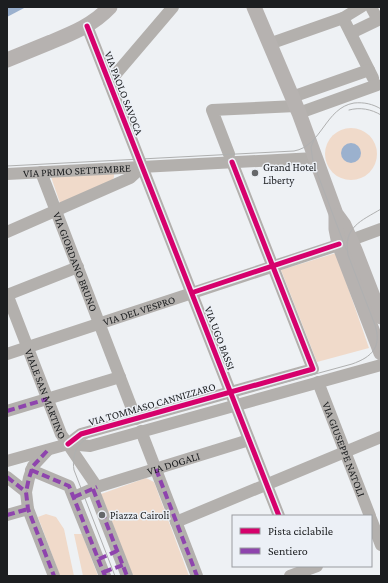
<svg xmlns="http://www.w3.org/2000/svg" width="388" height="583" font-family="'Crimson Pro',serif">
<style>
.green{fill:#f0daca}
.water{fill:#9bb1ce}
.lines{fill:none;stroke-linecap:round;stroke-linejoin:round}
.minor{stroke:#b3b0ad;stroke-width:12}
.major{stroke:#b6b2b0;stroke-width:15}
.tram{stroke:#afb0b0;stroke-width:1}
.quiet{stroke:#8e44ad;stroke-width:4;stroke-dasharray:8 4;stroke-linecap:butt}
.cycleway-casing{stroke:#ecf0f6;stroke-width:8}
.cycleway{stroke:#d6006c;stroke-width:5}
.poi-dot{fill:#66686a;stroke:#ecf0f6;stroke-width:1.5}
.labels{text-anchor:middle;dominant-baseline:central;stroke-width:3;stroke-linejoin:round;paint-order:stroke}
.street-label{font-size:11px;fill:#1c1e20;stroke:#ecf0f6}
.poi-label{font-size:11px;fill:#1c1e20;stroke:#ecf0f6;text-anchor:start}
</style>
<rect width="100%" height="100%" fill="#eef1f4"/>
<g class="green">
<circle cx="351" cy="154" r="26"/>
<path d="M113,173C115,176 114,178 112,180L60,203L50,174Z"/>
<path d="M336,253L369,348L317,362L281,270Z"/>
<path d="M146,478L154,482L189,576H133L101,494Z"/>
<path d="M46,514L56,517L64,529L74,576H60L38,517Z"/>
<path d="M74,534H82L98,576H83Z"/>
</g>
<g class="water">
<path d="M7,7H26L7,17Z"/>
<circle cx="351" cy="153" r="10"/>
</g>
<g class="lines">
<g class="minor">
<path d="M343,18L373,78"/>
<path d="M87,26L279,516"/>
<path d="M351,33L378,20L371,7"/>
<path d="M269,44L343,18L361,7"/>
<path d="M109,82L173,7"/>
<path d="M292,97L369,70"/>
<path d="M299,113L377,85"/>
<path d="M229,154L212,110L296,106"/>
<path id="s1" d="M41,172L136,419"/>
<path id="s2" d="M7,174L315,158"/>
<path d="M7,232L130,178L142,167"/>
<path id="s3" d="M7,294L61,434L97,487"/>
<path d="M7,295L78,267"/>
<path id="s4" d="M7,354L332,247L381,229"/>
<path id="s5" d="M318,382L370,516"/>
<path d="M7,411L120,377"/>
<path d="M141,431L197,576"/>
<path d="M68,444L81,434L313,369L232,162"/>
<path d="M47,451L33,466L29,478L26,492L28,509L54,576"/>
<path d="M7,461L68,444L90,446L381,365"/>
<path d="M31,470L69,486L105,576"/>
<path d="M7,477L26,492"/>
<path d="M93,489L127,576"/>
<path id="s6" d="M74,497L97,487L249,440"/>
<path d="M7,515L28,509"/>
<path d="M371,519L381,545"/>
<path d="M176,522L381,437"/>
<path d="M290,576L317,566"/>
</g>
<g class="major">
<path d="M254,7L299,113L336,214L344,225L355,250L381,317"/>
<path d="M7,60C22,54 36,48 51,42C73,33 93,25 110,7"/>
<path d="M336,216V229L339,244L381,353"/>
</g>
<g class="tram">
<path d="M349,110C360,107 371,109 381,115"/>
<path d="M314,140L311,147L313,162L346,249"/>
<path d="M7,166L294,151C322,146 325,108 354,103C364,102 373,104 381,109"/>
<path d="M115,576L74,470C71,451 80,439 98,433L352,364C372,357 382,347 375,325L348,255C343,227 361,221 381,209"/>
</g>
<g class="quiet">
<path d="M7,411L47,399"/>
<path d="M47,451L33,466L29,478L26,492L28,509L54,576"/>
<path d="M156,469L197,576"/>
<path d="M31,470L69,486L105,576"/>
<path d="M7,477L26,492"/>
<path d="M93,489L127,576"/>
<path d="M74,497L97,487"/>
<path d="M7,515L28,509"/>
<path d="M99,559L117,551"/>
<path d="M104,572L123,565"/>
</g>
<g class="cycleway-casing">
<g id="cycleway">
<path d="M87,26L279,516"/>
<path d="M194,292L339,244"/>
<path d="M68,444L81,434L313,369L232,162"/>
</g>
</g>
<use href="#cycleway" class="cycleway"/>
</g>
<g class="poi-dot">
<circle cx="255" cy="173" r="4"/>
<circle cx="102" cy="515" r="4"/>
</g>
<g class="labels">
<g class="street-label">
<text transform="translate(124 93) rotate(69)">VIA PAOLO SAVOCA</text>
<text stroke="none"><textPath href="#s2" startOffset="70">VIA PRIMO SETTEMBRE</textPath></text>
<text stroke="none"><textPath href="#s1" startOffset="96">VIA GIORDANO BRUNO</textPath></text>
<text stroke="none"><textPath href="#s4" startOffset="139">VIA DEL VESPRO</textPath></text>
<text transform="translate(220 338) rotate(69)">VIA UGO BASSI</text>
<text stroke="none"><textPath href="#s3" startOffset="107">VIALE SAN MARTINO</textPath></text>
<text transform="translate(152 404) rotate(-16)">VIA TOMMASO CANNIZZARO</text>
<text stroke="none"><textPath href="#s5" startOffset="72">VIA GIUSEPPE NATOLI</textPath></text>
<text stroke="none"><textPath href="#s6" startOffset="105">VIA DOGALI</textPath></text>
</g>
<g class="poi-label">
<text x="263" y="167">Grand Hotel<tspan x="263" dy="13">Liberty</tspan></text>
<text x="110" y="515">Piazza Cairoli</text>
</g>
</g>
<rect width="388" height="583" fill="none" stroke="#1c1e20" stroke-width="16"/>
<rect x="232" y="515" width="140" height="52" fill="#ecf0f6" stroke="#999ca0"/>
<rect x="240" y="528" width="20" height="6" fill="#d6006c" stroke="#999ca0"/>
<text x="268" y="535" font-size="12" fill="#1c1e20">Pista ciclabile</text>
<rect x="240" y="548" width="20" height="6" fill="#8e44ad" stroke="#999ca0"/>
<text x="268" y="555" font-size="12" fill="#1c1e20">Sentiero</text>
</svg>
